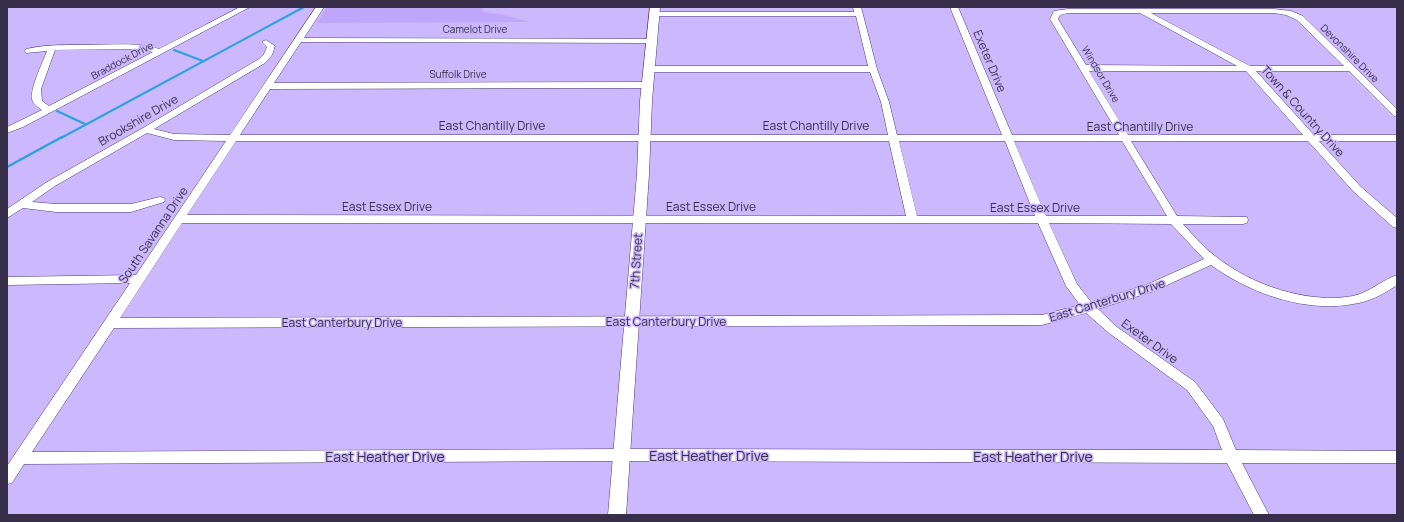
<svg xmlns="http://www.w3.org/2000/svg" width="1404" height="522" font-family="Manrope,sans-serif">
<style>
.green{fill:#c0a6fb}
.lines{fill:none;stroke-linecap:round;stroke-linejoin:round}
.stream-far1{stroke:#2da1de;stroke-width:2}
.stream{stroke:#2da1de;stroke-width:2.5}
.minor-casing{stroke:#4d3a74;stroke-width:1}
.major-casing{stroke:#4d3a74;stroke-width:1}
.minor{fill:#fff;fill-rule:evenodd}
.major{fill:#fff;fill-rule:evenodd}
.labels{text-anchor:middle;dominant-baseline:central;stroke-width:3;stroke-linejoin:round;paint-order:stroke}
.far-street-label{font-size:10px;fill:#372e4a;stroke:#ccb8fc}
.street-label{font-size:12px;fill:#372e4a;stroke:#ccb8fc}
.near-street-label{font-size:14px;fill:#372e4a;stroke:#ccb8fc}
</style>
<rect width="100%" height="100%" fill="#ccb8fc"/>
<path class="green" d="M327,7H482L484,12L504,15L530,22L317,23Z"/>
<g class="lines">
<g class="stream-far1">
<path d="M174,50L203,61"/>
<path d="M57,111L85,124"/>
<path d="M61,138L304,7"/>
</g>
<path class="stream" d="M7,167L62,137"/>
<g class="minor-casing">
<g id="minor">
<path d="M240,7H250L23,127L7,133V127L42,110C38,107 33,104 32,99C30,88 43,62 47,51L26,53L25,51L26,49C47,44 70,45 91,45C114,45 138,42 159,49ZM134,49L153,52L49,106L42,101L41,89L55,50Z"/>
<path d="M316,7H324L304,38L651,39L655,41L651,43L301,42L274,83L648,82L652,85L648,88L270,89L240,135H888L881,102L870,72H650L646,69L650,66H868L856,16H654L650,14L654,12H854L853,7H861L877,69L889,102L897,135H1002L950,7H958L1012,135H1119L1050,19L1054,11L1068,9H1274L1291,11L1303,16L1397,109V117L1394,116L1349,71H1256L1314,135H1397V141H1319L1361,187L1397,218V228L1393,227L1353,191L1308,141H1131L1177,216L1247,217L1248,220L1247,223L1243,224H1183C1193,235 1203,247 1215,256C1251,285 1307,304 1353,296C1370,292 1382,280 1397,275V285C1384,294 1369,302 1353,304C1305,313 1249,293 1211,265L1154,291L1098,309L1117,327L1195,382L1223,419L1236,450L1397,451V463H1242L1269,515H1254L1227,463L621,461L24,464L12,483L7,484V466L130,283L7,285V277L136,275L226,141L174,140L147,133L55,186L32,202L56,204H131L160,197L164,198L165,200L164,202L131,212H56L23,208L7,218V209L47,182L143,128L259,59L264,54L267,47L262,42L266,40L275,46L272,55L265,63L154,129L174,134L230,135ZM1068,13H1140L1237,66L1086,65L1058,19L1060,15ZM1151,13H1274L1286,15L1297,20L1344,66H1250ZM1089,71H1246L1303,135H1128ZM236,141H889L906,216L187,215ZM899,141H1005L1035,216H917ZM1014,141H1122L1167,216H1046ZM182,223H1038L1066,286L1080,305L1042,315L120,318ZM1049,223L1171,224L1204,259L1146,285L1091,302L1077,284ZM1086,313L1109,333L1187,390L1213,426L1222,450L621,449L32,452L114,328L1042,325Z"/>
</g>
</g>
<g class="major-casing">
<path id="major" d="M650,7H660L652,101L649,174L626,515H608L637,174L640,101Z"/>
</g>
<use href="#minor" class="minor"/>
<use href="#major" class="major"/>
</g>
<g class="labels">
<g class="far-street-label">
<text x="475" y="29">Camelot Drive</text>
<text transform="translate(1350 53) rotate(45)">Devonshire Drive</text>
<text transform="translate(122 60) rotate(-28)">Braddock Drive</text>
<text x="458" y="74">Suffolk Drive</text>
<text transform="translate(1101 74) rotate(59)">Windsor Drive</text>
</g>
<g class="street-label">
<text transform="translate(990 61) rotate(67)">Exeter Drive</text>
<text transform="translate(1303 111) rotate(48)">Town &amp; Country Drive</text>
<text transform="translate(138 120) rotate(-30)">Brookshire Drive</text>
<text x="492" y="125">East Chantilly Drive</text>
<text x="816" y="125">East Chantilly Drive</text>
<text x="1140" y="126">East Chantilly Drive</text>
<text x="387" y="206">East Essex Drive</text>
<text x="711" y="206">East Essex Drive</text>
<text x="1035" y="207">East Essex Drive</text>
<text transform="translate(153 235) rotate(-56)">South Savanna Drive</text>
<text transform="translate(636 261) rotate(-86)">7th Street</text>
<text transform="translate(1107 300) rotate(-17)">East Canterbury Drive</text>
<text x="666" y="321">East Canterbury Drive</text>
<text x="342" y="322">East Canterbury Drive</text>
<text transform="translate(1150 341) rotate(36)">Exeter Drive</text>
</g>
<g class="near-street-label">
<text x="709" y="455">East Heather Drive</text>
<text x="385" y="456">East Heather Drive</text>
<text x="1033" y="456">East Heather Drive</text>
</g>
</g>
<rect width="1404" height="522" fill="none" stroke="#372e4a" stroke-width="16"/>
</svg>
